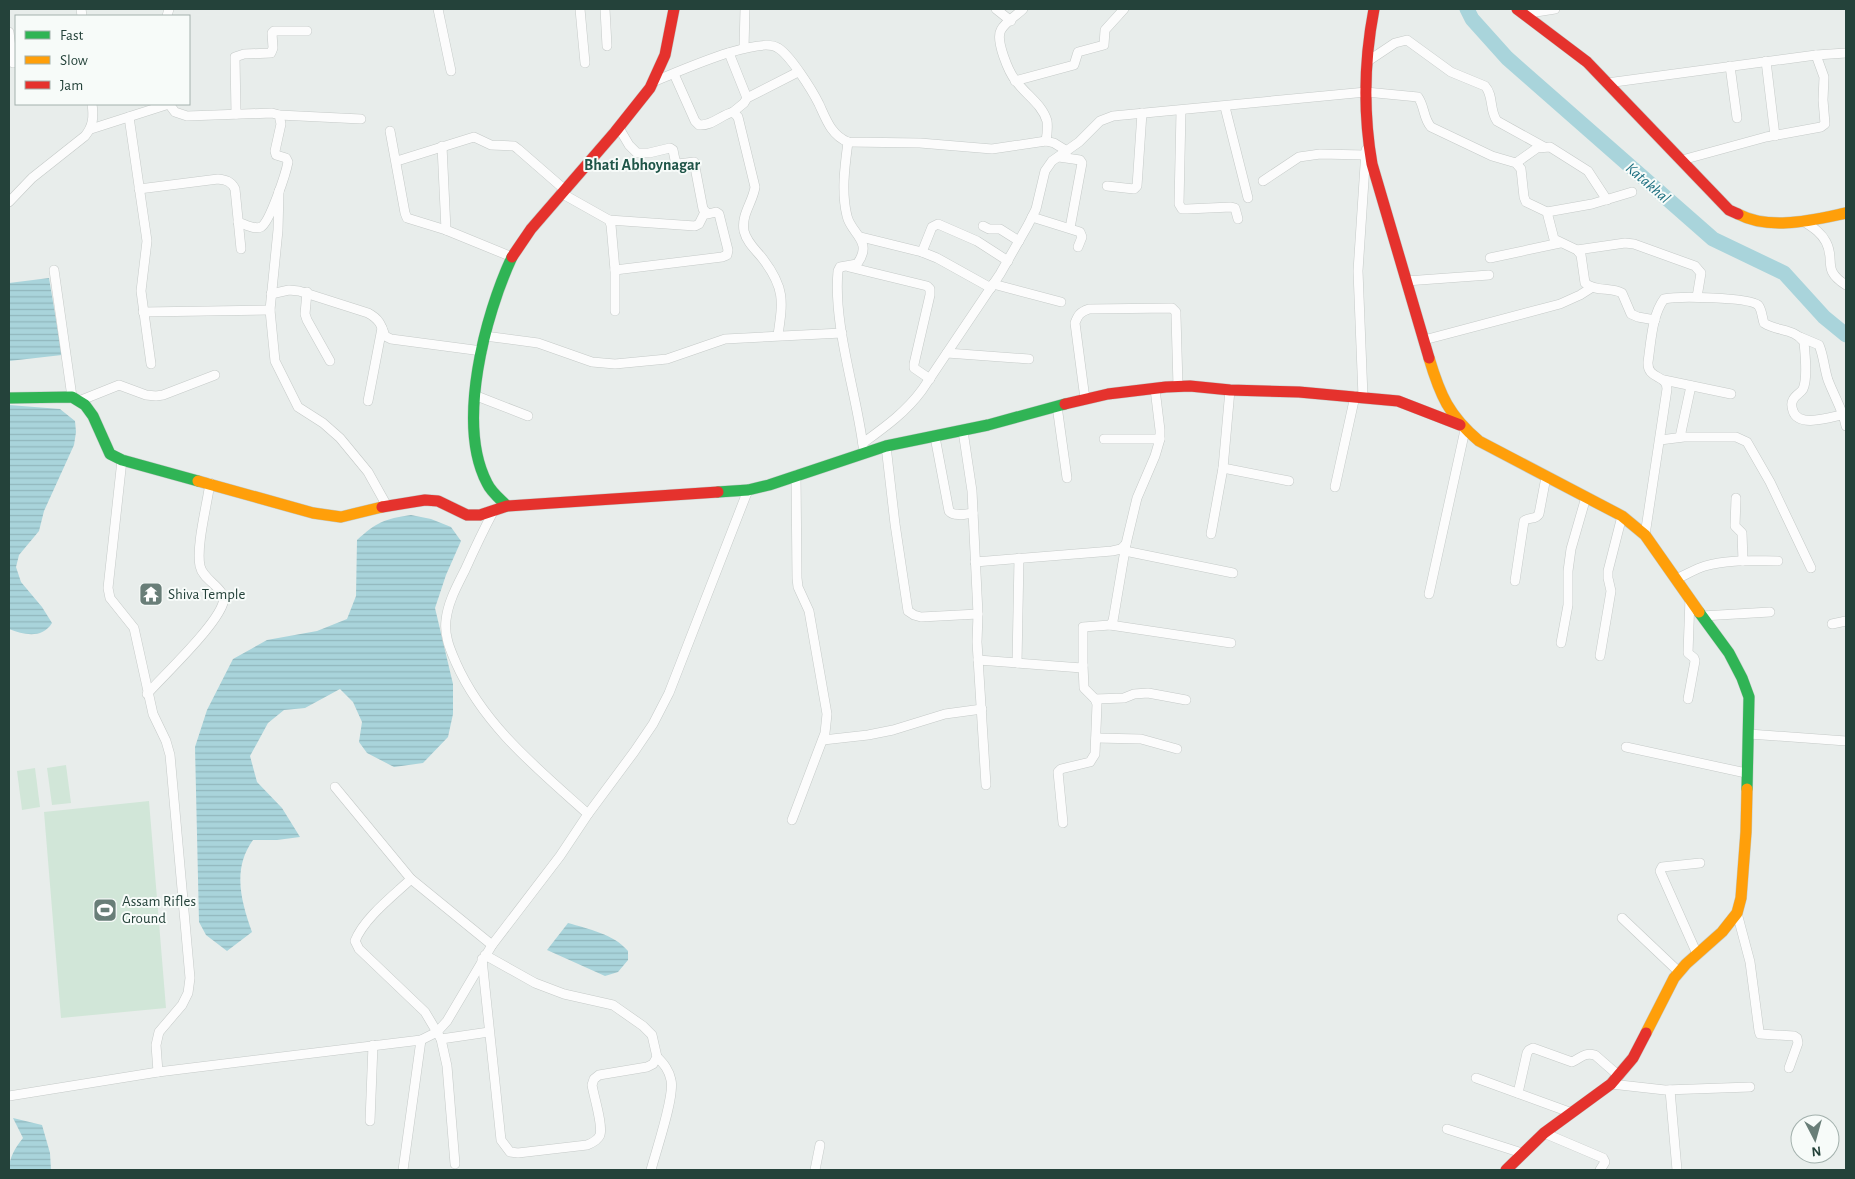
<svg xmlns="http://www.w3.org/2000/svg" width="1855" height="1179" font-family="'Alegreya Sans',sans-serif">
<style>
.pitch{fill:#d1e6d8}
.water{fill:url(#water-rules)}
.lines{fill:none;stroke-linecap:round;stroke-linejoin:round}
.river{stroke:#a9d4db;stroke-width:15}
.street-casing{stroke:#c5cac8;stroke-width:10}
.fast-casing{stroke:#c3cbc8;stroke-width:12}
.slow-casing{stroke:#c3cbc8;stroke-width:12}
.jam-casing{stroke:#c3cbc8;stroke-width:12}
.street{stroke:#fcfcfc;stroke-width:9}
.fast{stroke:#30b455;stroke-width:11}
.slow{stroke:#ff9f0a;stroke-width:11}
.jam{stroke:#e5322d;stroke-width:11}
.labels{text-anchor:middle;dominant-baseline:central;stroke-width:4;stroke-linejoin:round;paint-order:stroke}
.poi-label{font-size:15px;fill:#24423a;stroke:#f7fbf9;text-anchor:start}
.neighbourhood-label{font-size:16px;font-weight:bold;fill:#1f5548;stroke:#f7fbf9}
.water-label{font-size:16px;font-style:italic;fill:#1c6f80;stroke:#f7fbf9}
</style>
<defs>
<pattern id="water-rules" width="6" height="5" patternUnits="userSpaceOnUse" patternTransform="scale(1.25)"><rect width="6" height="5" fill="#a9d4db"/><path d="M0 2.5h6" fill="none" stroke="#91b7bd"/></pattern>
</defs>
<rect width="100%" height="100%" fill="#e8edeb"/>
<g class="pitch">
<path d="M66,765L71,803L52,805L47,768Z"/>
<path d="M35,768L40,807L22,810L17,771Z"/>
<path d="M149,801L166,1008L61,1018L44,812Z"/>
</g>
<g class="water">
<path d="M49,278L62,355L9,361V283Z"/>
<path d="M9,405L60,409L75,421L76,432L74,445L44,511L39,531L19,555L16,567L21,582L42,607L52,623C42,639 24,635 9,629Z"/>
<path d="M411,515L431,519L451,527L461,541L446,575L435,608L453,684V714L448,737L423,763L394,767L367,753L359,742L362,722L353,702L340,689L305,708L284,710L268,723L250,756L257,782L282,808L300,837L277,840H253C232,869 241,901 252,932L227,951L206,935L199,922L195,747L207,710L233,659L267,640L317,631L347,619L356,596L357,540C377,522 384,519 411,515Z"/>
<path d="M568,923C588,929 614,934 628,951V960L618,972L605,976L547,950Z"/>
<path d="M13,1118L42,1125L50,1153L51,1170H9C9,1158 15,1148 23,1138Z"/>
</g>
<g class="lines">
<path class="river" d="M1467,9L1472,19L1507,58L1713,239L1784,273L1824,317L1846,335"/>
<g class="street-casing">
<g id="street">
<path d="M81,9L82,16"/>
<path d="M438,9L451,71"/>
<path d="M580,9L585,63"/>
<path d="M605,9L607,46"/>
<path d="M996,9L1011,21"/>
<path d="M1023,9C1016,16 1005,22 1001,30C995,40 1009,73 1016,81C1026,95 1042,104 1047,121C1048,128 1047,135 1046,141"/>
<path d="M1523,14L1555,9"/>
<path d="M167,16L169,9"/>
<path d="M9,32L13,63"/>
<path d="M744,48L745,9"/>
<path d="M729,53L747,98L744,103L733,112"/>
<path d="M1368,61L1395,43L1407,40L1451,72L1485,86C1494,96 1489,110 1497,121L1544,147"/>
<path d="M1766,61L1775,136"/>
<path d="M1730,66L1737,118"/>
<path d="M674,74L695,121L699,125C712,126 721,115 733,112L738,117L755,187C753,202 741,214 744,231C747,243 756,250 763,259C785,288 783,301 778,335"/>
<path d="M655,81C678,72 759,35 778,48C790,55 812,90 819,104C826,119 831,135 848,142L920,143L992,149L1046,141L1054,143L1067,151"/>
<path d="M1015,81L1074,65L1078,52L1104,45L1105,30L1124,9"/>
<path d="M1607,83L1816,55L1846,53"/>
<path d="M747,98L798,72"/>
<path d="M1225,107L1248,198"/>
<path d="M1181,111L1179,204L1182,209H1187L1231,207L1235,208L1238,219"/>
<path d="M236,114L235,57L244,54L271,53L273,48L272,33L274,31H307"/>
<path d="M279,115L361,119"/>
<path d="M129,117L147,241L141,291L151,364"/>
<path d="M91,129L169,104L175,112L187,116L272,113L279,115L281,124L275,151L276,155L286,158L288,162C286,173 270,222 261,227C254,230 245,224 238,222"/>
<path d="M390,131L405,213L407,218L446,230L512,257"/>
<path d="M848,142C845,165 841,192 847,216C851,234 874,241 857,264L840,267L838,271C833,325 856,391 863,446"/>
<path d="M442,146L446,230"/>
<path d="M1059,157L1080,160L1082,163L1070,228"/>
<path d="M1682,160L1766,137L1821,127L1825,124L1823,100L1824,77L1816,55"/>
<path d="M397,161L474,137L491,145L514,146L518,149L564,189"/>
<path d="M1516,163L1537,148L1550,147L1588,171L1607,200"/>
<path d="M1263,181L1299,157L1320,154L1365,155"/>
<path d="M1107,186L1134,189L1137,186L1142,113"/>
<path d="M139,189L218,179C226,180 231,181 235,189L241,249"/>
<path d="M279,191L278,230L270,310L275,361L298,407L323,423L340,438L368,472L387,506"/>
<path d="M561,193L609,220L611,225L615,270V311"/>
<path d="M9,202L32,178L85,136C93,126 94,117 92,104"/>
<path d="M1547,212L1592,204L1632,192"/>
<path d="M1032,217L1080,232L1082,237L1078,247"/>
<path d="M609,220L695,226L699,224L705,212"/>
<path d="M1803,221C1812,227 1821,232 1826,242C1836,261 1821,269 1846,285"/>
<path d="M983,226L989,229H1000L1019,241"/>
<path d="M861,237L922,252L937,258L991,288"/>
<path d="M1577,250L1625,243L1634,244L1695,266L1701,273L1697,297"/>
<path d="M922,252L932,227L938,224L977,241L1008,261"/>
<path d="M1490,258L1560,243"/>
<path d="M849,267L927,286L930,289V295L914,364V368L930,379"/>
<path d="M54,270L72,397"/>
<path d="M615,270L722,257L727,255L728,250L719,214L716,212L708,214L703,209L694,162L678,164L675,160L673,150L670,148L649,153H637L629,145L619,128"/>
<path d="M1406,281L1489,275"/>
<path d="M993,284L1061,302"/>
<path d="M307,292L305,314L307,320L330,361"/>
<path d="M271,294L289,290L299,291L368,313C379,319 381,324 385,336L391,339L482,351"/>
<path d="M143,312L270,310"/>
<path d="M485,336L538,343L592,362L615,364L667,359L725,339L842,333"/>
<path d="M1800,337L1819,345C1824,357 1824,368 1828,380C1834,396 1843,410 1846,426"/>
<path d="M1424,340L1560,304L1580,295L1591,288"/>
<path d="M947,353L1029,359"/>
<path d="M1664,380L1731,394"/>
<path d="M474,395L528,416"/>
<path d="M1363,397L1358,271L1366,150"/>
<path d="M1085,399L1075,323C1078,315 1080,312 1089,309L1172,308L1176,312V316L1178,386"/>
<path d="M79,401L119,385L146,395L156,396L163,395L215,375"/>
<path d="M368,401L382,328"/>
<path d="M1057,406L1067,478"/>
<path d="M963,431L972,491L978,614L977,642L986,785"/>
<path d="M935,437L949,511C954,517 966,514 973,513"/>
<path d="M1680,437L1691,386"/>
<path d="M1104,439H1160"/>
<path d="M1660,440L1684,437H1736L1747,442L1770,482L1811,568"/>
<path d="M863,443C885,427 906,412 922,390L1000,274L1028,225L1036,209L1045,171L1052,161L1079,142L1100,121L1113,116L1366,92L1418,97C1425,107 1423,118 1431,127L1492,156L1516,163L1521,169L1524,197L1526,202L1547,212L1554,239L1577,250L1581,255L1585,283C1596,292 1610,287 1622,293L1631,314L1638,317L1655,320"/>
<path d="M886,446L895,524L908,611L914,615L921,617L978,614"/>
<path d="M122,460L108,588L110,598L134,628L153,714L166,741L170,755L190,978L188,993L182,1005L159,1032L156,1045L158,1072"/>
<path d="M1223,468L1289,481"/>
<path d="M1335,487L1355,396"/>
<path d="M1736,498L1735,526L1742,533L1743,561"/>
<path d="M493,512C483,531 474,550 465,570C457,586 448,602 446,620C444,636 450,649 456,663C484,726 538,769 588,814"/>
<path d="M1211,534L1223,468L1230,390"/>
<path d="M1645,535L1667,389C1667,374 1647,380 1648,362C1651,342 1652,315 1664,299C1678,296 1748,297 1758,305C1762,309 1762,318 1764,323C1778,332 1794,328 1804,342C1805,354 1808,378 1803,389C1801,393 1795,395 1793,400C1791,403 1792,408 1793,411C1799,429 1833,416 1846,414"/>
<path d="M1125,551L1233,573"/>
<path d="M975,562L1112,551L1121,549L1126,544L1137,498L1155,456L1160,439V430L1155,389"/>
<path d="M1676,579C1686,575 1695,569 1705,566C1728,559 1754,561 1778,561"/>
<path d="M1515,581L1524,521C1528,517 1536,520 1539,514L1546,477"/>
<path d="M1429,594L1465,430"/>
<path d="M1702,616L1770,612"/>
<path d="M1832,624L1846,621"/>
<path d="M1110,625L1231,643"/>
<path d="M1561,643L1568,605V571L1571,549L1586,497"/>
<path d="M1600,656L1611,591L1608,578V571L1622,516"/>
<path d="M978,660L1082,668L1083,665V627L1110,625L1113,621L1126,544"/>
<path d="M1017,663L1019,558"/>
<path d="M147,694C165,674 216,626 223,603C227,588 203,581 200,566C196,546 207,505 210,483"/>
<path d="M1095,699L1124,698L1134,694L1148,693L1186,700"/>
<path d="M1688,699L1695,661L1694,658L1688,653L1690,598"/>
<path d="M1749,734L1846,741"/>
<path d="M1096,738L1141,739L1177,749"/>
<path d="M823,740L868,735L893,730L945,714L982,709"/>
<path d="M1626,747L1746,773"/>
<path d="M335,787L411,879L492,945"/>
<path d="M792,820L825,733L827,714L809,611L798,587L797,578L796,475"/>
<path d="M1063,823L1058,772L1061,769L1090,762L1095,754L1097,704L1095,699L1084,688L1083,665"/>
<path d="M411,879C393,896 364,918 355,941L359,949L425,1012L441,1039L447,1066L455,1164"/>
<path d="M1737,913L1750,962L1759,1031L1760,1034L1794,1036L1797,1038L1798,1043L1789,1068"/>
<path d="M1622,918L1679,972"/>
<path d="M1697,954L1660,871L1662,867L1700,863"/>
<path d="M482,959L501,1140L510,1152L518,1153L587,1145C592,1143 598,1140 600,1135C603,1125 594,1097 592,1085L594,1079L599,1075L647,1067L653,1064L657,1057L652,1035L643,1026L613,1005L564,994L535,983L485,955"/>
<path d="M441,1039L489,1032"/>
<path d="M1476,1078L1572,1113"/>
<path d="M1611,1084L1665,1090L1750,1087"/>
<path d="M1670,1090L1677,1170"/>
<path d="M1518,1093L1527,1053L1529,1050L1533,1048L1572,1062C1581,1058 1584,1052 1595,1055L1619,1076"/>
<path d="M9,1096L158,1072L421,1040L437,1032L447,1021L492,945L560,856L588,814L634,752L653,724L669,693L748,490"/>
<path d="M370,1121L373,1045"/>
<path d="M1447,1129L1522,1153"/>
<path d="M1544,1133L1603,1158L1605,1162L1600,1170"/>
<path d="M403,1170L421,1040"/>
<path d="M651,1170C656,1151 675,1096 671,1080C669,1070 664,1064 657,1057"/>
<path d="M815,1170L820,1145"/>
</g>
</g>
<g class="fast-casing">
<g id="fast">
<path d="M9,398L72,397L85,405L93,416L110,454L122,460L198,481"/>
<path d="M718,492L748,490L769,485L886,446L988,425L1065,404"/>
<path d="M507,506C500,499 491,492 487,483C456,424 485,315 512,257"/>
<path d="M1699,612L1729,653L1742,678L1749,697L1747,789"/>
</g>
</g>
<g class="slow-casing">
<g id="slow">
<path d="M1738,214C1770,231 1812,220 1846,213"/>
<path d="M1429,358C1440,395 1449,416 1479,441L1622,516L1645,535L1699,612"/>
<path d="M198,481L313,513L341,517L382,507"/>
<path d="M1646,1033L1674,978L1686,964L1722,932L1737,913L1741,898L1746,832L1747,789"/>
</g>
</g>
<g class="jam-casing">
<g id="jam">
<path d="M1374,9C1364,61 1363,112 1372,164L1429,358"/>
<path d="M1517,9L1587,62L1729,210L1738,214"/>
<path d="M512,257L531,229L615,132L650,88L665,55L674,9"/>
<path d="M1065,404L1108,394L1166,387L1190,386L1230,390L1299,392L1398,401L1460,425"/>
<path d="M382,507L425,500L438,501L467,515H480L507,506L718,492"/>
<path d="M1506,1170L1544,1133L1611,1084L1633,1058L1646,1033"/>
</g>
</g>
<use href="#street" class="street"/>
<use href="#fast" class="fast"/>
<use href="#slow" class="slow"/>
<use href="#jam" class="jam"/>
</g>
<defs>
<g id="temple-square" transform="scale(1.25)"><rect x="-9" y="-9" width="18" height="18" rx="4" fill="#697e78" stroke="#f7fbf9"/><path d="M0-6L5-2H3V0L6.5 2.5H4V6H1.5V3h-3V6H-4V2.5H-6.5L-3 0V-2H-5Z" fill="#fff"/></g>
<g id="stadium-square" transform="scale(1.25)"><rect x="-9" y="-9" width="18" height="18" rx="4" fill="#697e78" stroke="#f7fbf9"/><path d="M0-5a6.5 5 0 1 0 0 10a6.5 5 0 1 0 0-10ZM-3.5-1.8h7v3.6h-7Z" fill="#fff"/></g>
</defs>
<g fill-rule="evenodd">
<use href="#temple-square" x="151" y="594"/>
<use href="#stadium-square" x="105" y="910"/>
</g>
<g class="labels">
<g class="poi-label">
<text x="168" y="594">Shiva Temple</text>
<text x="122" y="901">Assam Rifles<tspan x="122" dy="17">Ground</tspan></text>
</g>
<g class="neighbourhood-label">
<text x="642" y="165">Bhati Abhoynagar</text>
</g>
<g class="water-label">
<text transform="translate(1648 183) rotate(41)">Katakhal</text>
</g>
</g>
<rect width="1855" height="1179" fill="none" stroke="#24423a" stroke-width="20"/>
<rect x="15" y="15" width="175" height="90" fill="#f7fbf9" stroke="#a3b1ad"/>
<rect x="25" y="31" width="25" height="8" fill="#30b455" stroke="#a3b1ad"/>
<text x="60" y="40" font-size="15" fill="#24423a">Fast</text>
<rect x="25" y="56" width="25" height="8" fill="#ff9f0a" stroke="#a3b1ad"/>
<text x="60" y="65" font-size="15" fill="#24423a">Slow</text>
<rect x="25" y="81" width="25" height="8" fill="#e5322d" stroke="#a3b1ad"/>
<text x="60" y="90" font-size="15" fill="#24423a">Jam</text>
<g transform="translate(1815 1139) rotate(174)"><circle r="24" fill="#f7fbf9" stroke="#a3b1ad"/>
<path d="M0-4L9 19L0 12L-9 19Z" fill="#697e78"/>
<text y="-8" font-size="14" font-weight="bold" text-anchor="middle" fill="#24423a">N</text>
</g>
</svg>
